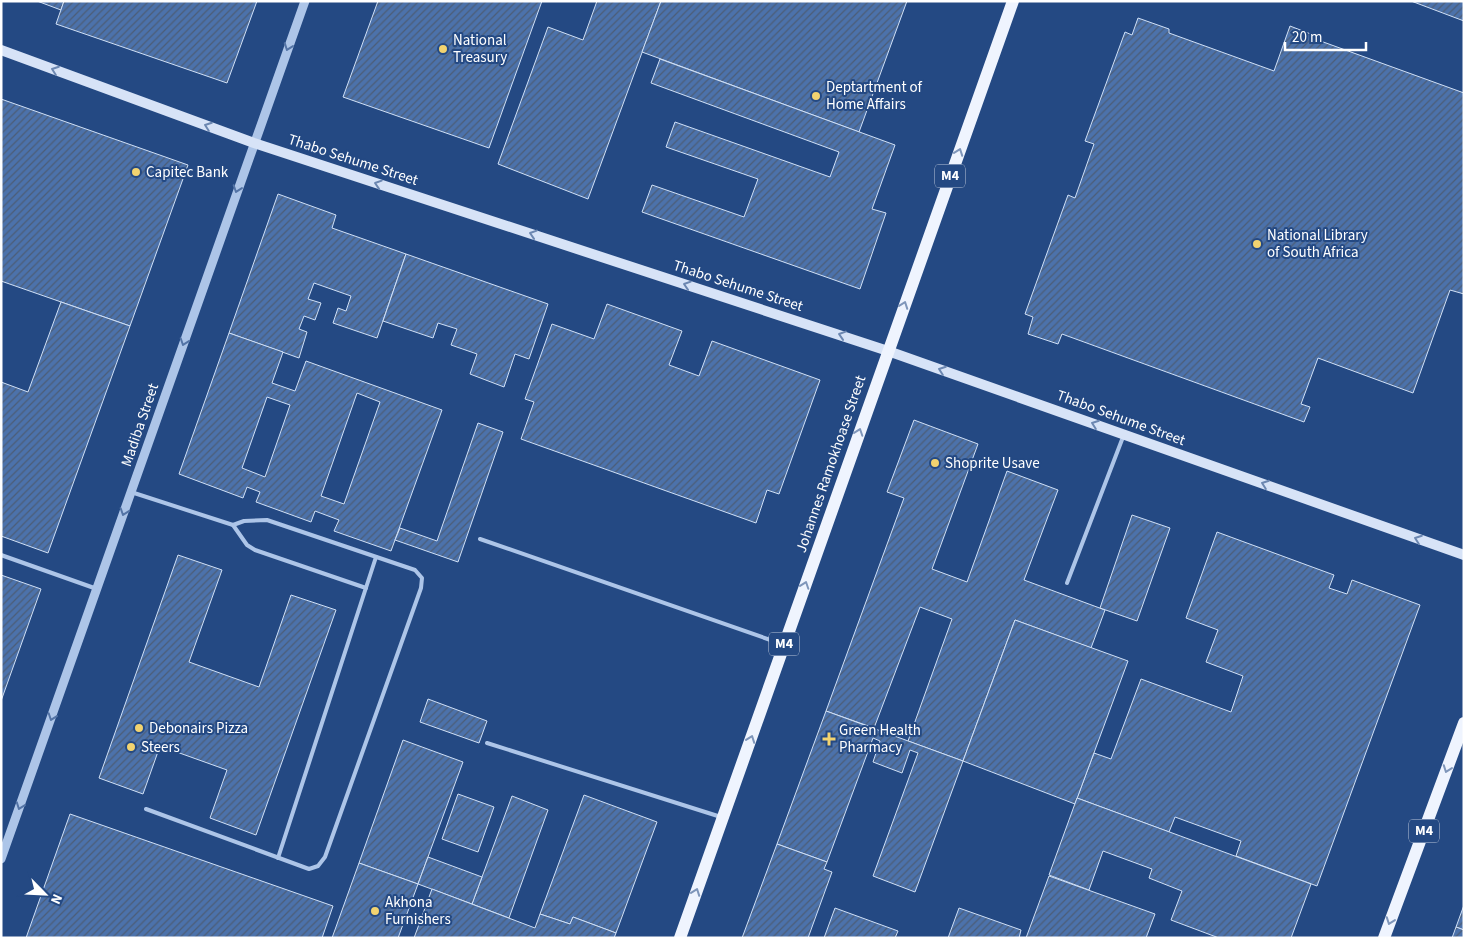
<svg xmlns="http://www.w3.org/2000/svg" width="1465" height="939" font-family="'Source Sans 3',sans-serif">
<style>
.building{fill:url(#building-hatch);stroke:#d0e0f6;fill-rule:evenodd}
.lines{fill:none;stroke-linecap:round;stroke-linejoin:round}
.service{stroke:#adc5e8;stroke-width:4}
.pedestrian{stroke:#adc5e8;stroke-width:4.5}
.tertiary{stroke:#adc5e8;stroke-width:9}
.secondary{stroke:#d7e3f7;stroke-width:10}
.primary{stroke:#eff4fe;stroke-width:12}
.oneway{stroke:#5474a6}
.oneway2{stroke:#6c87b1}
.oneway3{stroke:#7f96ba}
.poi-dot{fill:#f2d370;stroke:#244983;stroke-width:2}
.labels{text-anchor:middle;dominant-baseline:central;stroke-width:4;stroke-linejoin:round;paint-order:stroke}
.shield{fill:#244983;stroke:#bdc8da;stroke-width:1}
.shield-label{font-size:14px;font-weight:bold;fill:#fff}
.poi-label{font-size:15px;fill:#fff;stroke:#244983;text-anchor:start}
.street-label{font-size:15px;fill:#fff;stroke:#244983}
</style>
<defs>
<pattern id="building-hatch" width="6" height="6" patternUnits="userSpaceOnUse" patternTransform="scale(1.25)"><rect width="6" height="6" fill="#4c72ab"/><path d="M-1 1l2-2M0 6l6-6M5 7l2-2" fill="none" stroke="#4c5d77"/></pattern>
</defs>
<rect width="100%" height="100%" fill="#244983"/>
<g class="building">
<path d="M37,1H64L61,10Z"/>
<path d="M64,1H257L227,83L56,24Z"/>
<path d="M378,1H542L489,148L343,97Z"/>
<path d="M597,1H661L588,199L498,164L548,27L583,40Z"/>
<path d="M661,1H907L859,132L642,52Z"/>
<path d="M1411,1H1464V21Z"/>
<path d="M1138,18L1169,29V33L1274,71L1290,26L1316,36L1315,39L1464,93V294L1450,290L1413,393L1318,358L1301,404L1310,407L1304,422L1062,334L1058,344L1028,334L1033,317L1025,314L1068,195L1075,198L1094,144L1085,141L1125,32L1132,35Z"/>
<path d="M660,59L895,145L872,209L886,213L860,289L642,212L652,185L744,217L758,179L666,147L675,122L830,177L839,152L651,83Z"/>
<path d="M1,99L188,165L130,326L1,281Z"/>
<path d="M278,194L336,215L332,228L406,254L377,338L333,323L338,308L346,311L351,296L314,283L308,299L321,303L315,320L304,316L299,329L307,332L299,358L229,333Z"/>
<path d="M406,254L548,304L529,359L515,354L504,387L470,374L477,354L451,345L457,329L438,323L433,338L383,321Z"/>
<path d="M61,302L130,326L48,553L1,536V382L28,392Z"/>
<path d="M607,304L682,331L669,365L699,376L712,341L820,380L779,494L767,490L756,523L521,439L534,402L525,399L552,324L594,339Z"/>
<path d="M229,333L283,352L272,383L295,391L306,361L442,410L391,551L334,531L339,520L315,511L311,522L256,502L260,492L247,487L243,498L179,474ZM357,393L380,402L344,504L321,496ZM267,397L290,405L265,477L242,468Z"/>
<path d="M914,420L978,444L932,569L967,582L1007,471L1058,490L1024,580L1105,610L1091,648L1015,620L963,761L908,741L952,619L920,607L874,728L826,711L904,498L887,492Z"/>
<path d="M478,423L503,432L458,562L395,540L400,528L437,541Z"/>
<path d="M1132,515L1170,528L1137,621L1100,608Z"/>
<path d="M1217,532L1334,575L1329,588L1347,594L1352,580L1420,605L1317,886L1236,856L1241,841L1175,817L1169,832L1077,798L1094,753L1111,759L1141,679L1231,712L1243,676L1206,662L1218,630L1186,618Z"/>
<path d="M178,555L222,570L189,662L259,687L291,595L336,610L256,835L210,818L227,770L160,746L143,794L99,778Z"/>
<path d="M1,575L41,589L1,701Z"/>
<path d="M1015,620L1128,661L1075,804L963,761Z"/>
<path d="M428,699L487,721L479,743L420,722Z"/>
<path d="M826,711L963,761L915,892L873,876L918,753L910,750L902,773L873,762L880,741L873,738L827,862L777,844Z"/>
<path d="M403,740L463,762L418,884L359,863Z"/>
<path d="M458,794L494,807L478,852L442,839Z"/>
<path d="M584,795L657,822L616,933L573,917L570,924L540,914Z"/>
<path d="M512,796L548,810L509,918L472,904Z"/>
<path d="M1077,798L1311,884L1291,938H1219L1171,920L1182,891L1149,878L1152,869L1103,851L1089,890L1049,875Z"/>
<path d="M70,814L333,906L322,938H26Z"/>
<path d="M777,844L827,862L824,869L832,872L808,938H742Z"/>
<path d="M428,857L482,877L472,904L418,884Z"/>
<path d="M359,863L418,884L398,938H332Z"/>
<path d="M1049,876L1155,914L1146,938H1026Z"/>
<path d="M432,889L535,928L540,914L570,924L573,917L616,933L614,938H414Z"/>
<path d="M1464,905V930L1456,927Z"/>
<path d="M835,908L898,931L895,938H824Z"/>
<path d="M959,908L1021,930L1019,938H948Z"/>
<path d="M1456,927L1464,930V938H1452Z"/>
</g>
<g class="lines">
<g class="service">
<path d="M131,492L233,525L244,521L267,520L415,570L422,578L421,588L325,857L318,866L309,869L146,809"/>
<path d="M233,525L247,545L255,550L366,588"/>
<path d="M480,539L782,644"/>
<path d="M1067,583L1123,437"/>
<path d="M487,743L721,817"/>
<path d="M278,858L376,557"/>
</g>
<path class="pedestrian" d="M1,555L97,589"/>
<path class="tertiary" d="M1,859L305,1"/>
<path class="secondary" d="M1,50L254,143L888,351L1464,555"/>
<g class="primary">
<path d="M680,938L1013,1"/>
<path d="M1384,938L1464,723"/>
</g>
</g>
<defs><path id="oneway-chevron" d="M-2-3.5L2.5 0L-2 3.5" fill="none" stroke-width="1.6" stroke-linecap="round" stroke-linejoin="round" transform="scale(1.25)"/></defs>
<g class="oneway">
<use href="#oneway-chevron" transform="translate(288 47) rotate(110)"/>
<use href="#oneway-chevron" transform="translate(237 189) rotate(109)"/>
<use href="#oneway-chevron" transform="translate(184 342) rotate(109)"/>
<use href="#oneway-chevron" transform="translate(124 512) rotate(109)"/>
<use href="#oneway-chevron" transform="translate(52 717) rotate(109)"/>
<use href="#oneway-chevron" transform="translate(20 806) rotate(110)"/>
</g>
<g class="oneway2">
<use href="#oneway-chevron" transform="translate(55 70) rotate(-160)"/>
<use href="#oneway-chevron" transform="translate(208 126) rotate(-160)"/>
<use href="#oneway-chevron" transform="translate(378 184) rotate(-162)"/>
<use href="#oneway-chevron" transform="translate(533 234) rotate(-162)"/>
<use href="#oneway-chevron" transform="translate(687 285) rotate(-162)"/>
<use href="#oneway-chevron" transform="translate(842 335) rotate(-162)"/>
<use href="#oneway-chevron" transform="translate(942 370) rotate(-160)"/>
<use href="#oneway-chevron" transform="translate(1095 424) rotate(-160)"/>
<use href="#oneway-chevron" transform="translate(1265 484) rotate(-160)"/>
<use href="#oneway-chevron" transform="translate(1418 539) rotate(-160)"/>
</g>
<g class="oneway3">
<use href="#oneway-chevron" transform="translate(959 152) rotate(-70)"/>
<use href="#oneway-chevron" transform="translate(904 305) rotate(-70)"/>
<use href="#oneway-chevron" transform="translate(859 432) rotate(-71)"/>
<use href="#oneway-chevron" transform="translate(805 585) rotate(-71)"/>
<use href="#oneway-chevron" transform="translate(751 739) rotate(-70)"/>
<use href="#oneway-chevron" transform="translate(1447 769) rotate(110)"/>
<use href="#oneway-chevron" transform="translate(696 892) rotate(-70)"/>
<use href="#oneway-chevron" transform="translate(1390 921) rotate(110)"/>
</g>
<g class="poi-dot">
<circle cx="443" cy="49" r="5"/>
<circle cx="816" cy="96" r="5"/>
<circle cx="136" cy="172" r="5"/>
<circle cx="1257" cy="244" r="5"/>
<circle cx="935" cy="463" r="5"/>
<circle cx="139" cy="728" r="5"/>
<path d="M826.5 731.5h5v5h5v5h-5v5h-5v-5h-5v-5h5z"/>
<circle cx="131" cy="747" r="5"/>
<circle cx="375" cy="911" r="5"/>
</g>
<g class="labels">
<g class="shield">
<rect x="935" y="164.5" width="30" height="23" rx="4"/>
<rect x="769" y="632.5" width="30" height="23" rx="4"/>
<rect x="1409" y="819.5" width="30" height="23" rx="4"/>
</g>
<g class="shield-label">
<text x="950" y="176">M4</text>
<text x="784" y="644">M4</text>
<text x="1424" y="831">M4</text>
</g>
<g class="poi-label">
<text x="453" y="40">National<tspan x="453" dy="17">Treasury</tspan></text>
<text x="826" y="87">Deptartment of<tspan x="826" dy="17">Home Affairs</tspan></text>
<text x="146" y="172">Capitec Bank</text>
<text x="1267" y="235">National Library<tspan x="1267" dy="17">of South Africa</tspan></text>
<text x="945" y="463">Shoprite Usave</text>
<text x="149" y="728">Debonairs Pizza</text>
<text x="839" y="730">Green Health<tspan x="839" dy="17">Pharmacy</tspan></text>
<text x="141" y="747">Steers</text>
<text x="385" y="902">Akhona<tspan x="385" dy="17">Furnishers</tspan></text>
</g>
<g class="street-label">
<text transform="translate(353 160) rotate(18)">Thabo Sehume Street</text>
<text transform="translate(738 286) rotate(18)">Thabo Sehume Street</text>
<text transform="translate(1121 418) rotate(20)">Thabo Sehume Street</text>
<text transform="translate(140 425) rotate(-71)">Madiba Street</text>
<text transform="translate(831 464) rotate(-71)">Johannes Ramokhoase Street</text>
</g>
</g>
<rect width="1465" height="939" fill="none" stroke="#ffffff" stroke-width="5"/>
<g transform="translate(45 894) rotate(114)" stroke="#244983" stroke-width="4" paint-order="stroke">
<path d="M0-4L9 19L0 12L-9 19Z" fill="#ffffff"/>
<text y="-8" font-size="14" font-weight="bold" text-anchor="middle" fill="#ffffff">N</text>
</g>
<path d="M1285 42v8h81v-8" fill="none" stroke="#ffffff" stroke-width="2.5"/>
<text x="1292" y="42" font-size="15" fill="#ffffff" stroke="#244983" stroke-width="4" paint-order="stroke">20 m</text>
</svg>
